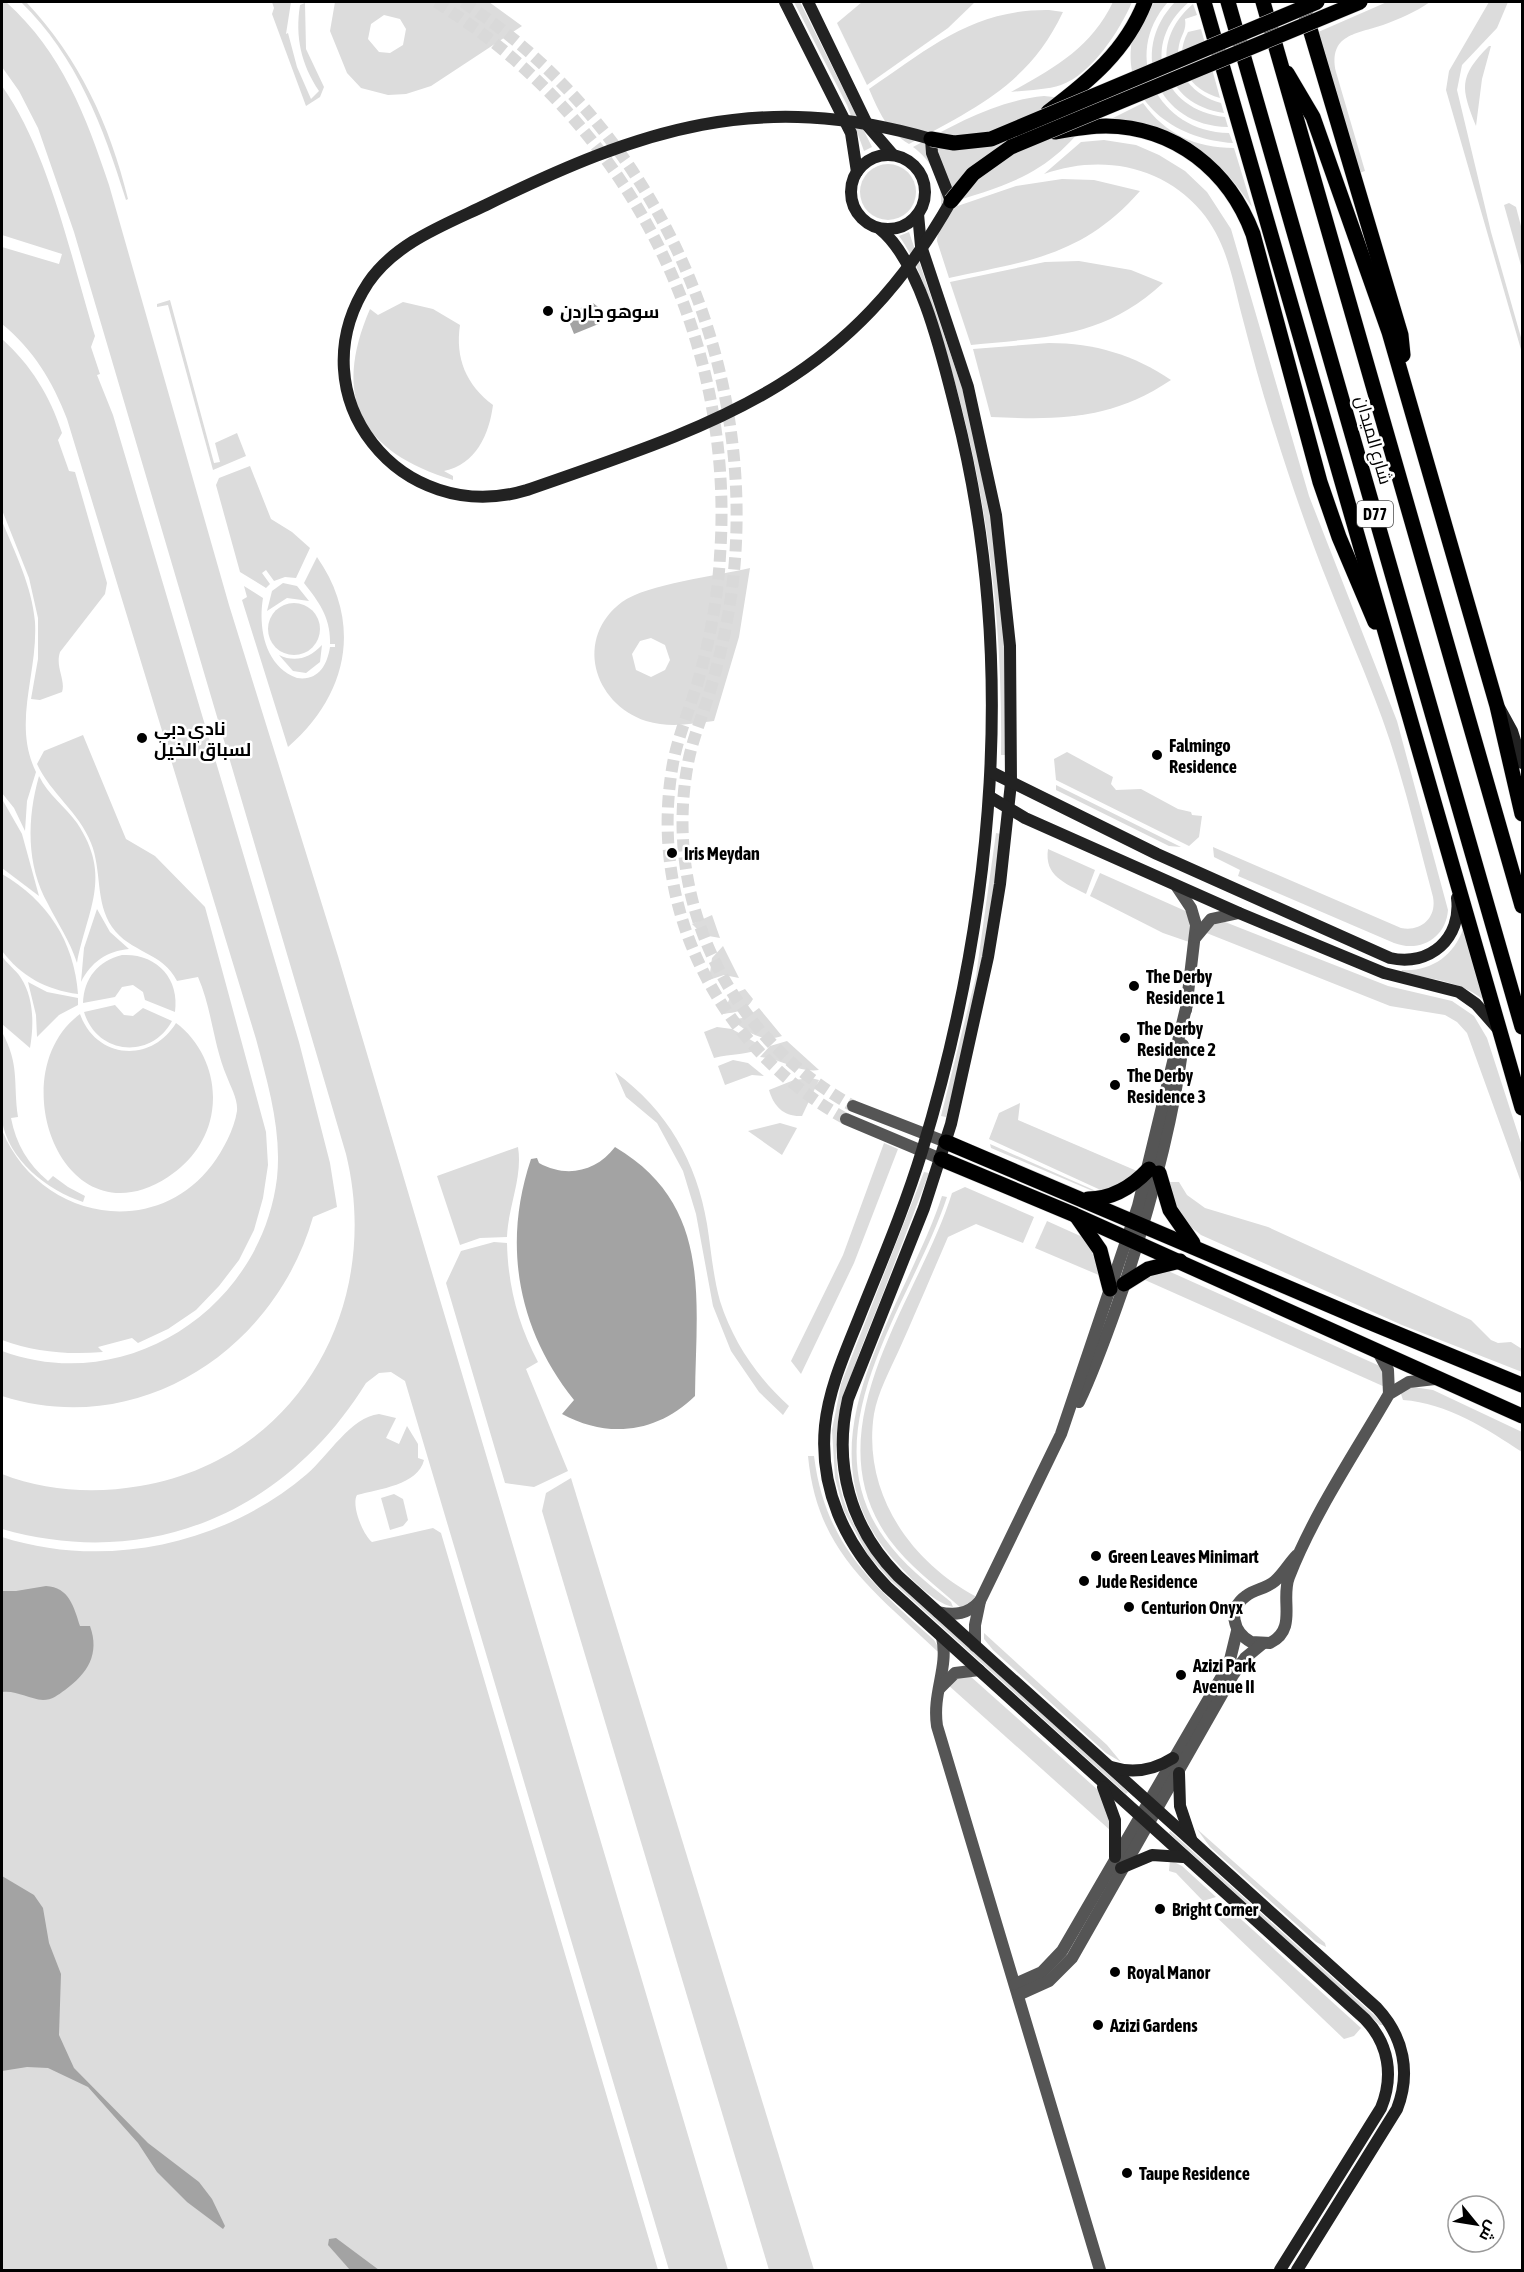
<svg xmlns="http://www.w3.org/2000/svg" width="1524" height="2272" font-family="'Asap Condensed',Cairo,sans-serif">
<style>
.green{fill:#dcdcdc;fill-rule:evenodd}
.water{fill:#a3a3a3}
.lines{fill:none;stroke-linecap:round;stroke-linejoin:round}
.street-tunnel{stroke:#d9d9d9;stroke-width:12;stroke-dasharray:12 6;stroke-linecap:butt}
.primary-casing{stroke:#dbdbdb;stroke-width:16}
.street{stroke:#555;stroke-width:12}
.secondary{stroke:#222;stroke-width:12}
.primary{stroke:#000;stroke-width:15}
.primary-bridge-casing{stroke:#dbdbdb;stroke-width:16;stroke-linecap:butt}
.secondary-bridge{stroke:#222;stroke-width:12}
.primary-bridge{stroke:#000;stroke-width:15}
.poi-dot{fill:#000;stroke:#fff;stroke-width:2}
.labels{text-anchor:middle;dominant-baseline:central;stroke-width:5;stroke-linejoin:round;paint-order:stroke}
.shield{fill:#fff;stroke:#4c4c4c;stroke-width:1.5}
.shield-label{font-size:16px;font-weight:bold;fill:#000}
.poi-label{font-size:18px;font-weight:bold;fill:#000;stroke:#fff;text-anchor:start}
.street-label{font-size:18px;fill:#000;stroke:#fff}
</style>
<rect width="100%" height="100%" fill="#fff"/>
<g class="green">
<path d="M2,2H6C62,52 86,116 109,185L229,605L338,956L728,2270H669L405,1381L391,1372L379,1373L366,1383C286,1512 150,1571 2,1529V1474C45,1491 94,1494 140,1486C299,1459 383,1305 346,1154L74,232L38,128L19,91L2,67Z"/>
<path d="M21,2L27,3C79,58 110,125 128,199L126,200C103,126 77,57 21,2Z"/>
<path d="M272,2H291L286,34L288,33L297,67L311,99L319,91C301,64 295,37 300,5L305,3L306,49L324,87L320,97L306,106L272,14L274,8Z"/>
<path d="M335,2H489L522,26L431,86L406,94L388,95L361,88L347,73L330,31ZM384,15L400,19L406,29L403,45L390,53L379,52L368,39L371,24Z"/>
<path d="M794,2H800L872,147L864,151L847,105Z"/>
<path d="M862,2H975L948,28L867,85L837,23Z"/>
<path d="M1113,2H1132C1120,30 1092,74 1061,85C1047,90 1027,90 1011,92C1054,68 1091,48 1113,2Z"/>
<path d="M1154,2H1168C1120,56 1158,132 1229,133L1233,143C1181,140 1125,107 1131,47C1132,36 1149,13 1154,2Z"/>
<path d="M1175,2H1189C1139,44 1161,110 1225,117L1228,127C1158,126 1127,52 1175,2Z"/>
<path d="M1387,2H1430C1416,12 1399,19 1383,25C1357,34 1328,34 1336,72L1365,171L1359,173L1316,33Z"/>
<path d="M1489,2H1508L1497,28L1462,65L1457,90L1491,232L1522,341V353L1446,90L1449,71Z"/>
<path d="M1193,4L1197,15L1185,19C1187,30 1181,35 1179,45C1173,74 1195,96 1221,103L1224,113C1163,104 1147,43 1193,4Z"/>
<path d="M1049,10L1063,12C1029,84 976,108 909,144C887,131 879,112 869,89C928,49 973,9 1049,10Z"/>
<path d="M1201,29L1220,98C1189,90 1172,62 1188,32Z"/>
<path d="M1489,46H1491L1482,79L1476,126C1461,88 1458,77 1489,46Z"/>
<path d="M2,86C49,152 71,258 95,336L91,347L100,374L97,375L113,415L299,1042L330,1163L337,1207L313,1217C275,1350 139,1440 2,1396V1351C126,1397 261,1309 277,1178C282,1131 268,1084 256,1039L67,419C53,382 33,349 2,324V247L59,264L62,254L2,235Z"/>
<path d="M1044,96L1101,102C1056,171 1018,183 941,205C942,181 932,161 913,147C956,124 995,101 1044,96Z"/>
<path d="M1143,103C1165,134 1196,148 1234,148L1252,207C1241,191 1229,174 1213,161C1198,149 1131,121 1111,119Z"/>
<path d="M1104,140L1136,145L1159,155L1185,171L1207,192L1231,229L1309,496L1397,721L1448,910C1446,938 1420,953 1394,943L1238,876L1240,870L1214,857L1213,847L1401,928C1421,932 1437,918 1433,897C1417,837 1403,776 1382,718C1366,674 1347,631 1330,588C1309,536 1291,483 1274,429C1262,392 1252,354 1242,316C1232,278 1227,242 1201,211C1162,165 1100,154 1044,174L1081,142Z"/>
<circle cx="888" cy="192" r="28"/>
<path d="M1062,179L1094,180L1140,191C1083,256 1028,261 949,278L937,241L940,212L1016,186Z"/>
<path d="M1509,203L1516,207L1522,230V269L1504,205Z"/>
<path d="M909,232L964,394L991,512L1004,633L1005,755H1001C1003,613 985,472 941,336C930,302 920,265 899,236Z"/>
<path d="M1079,261L1131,270L1163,283C1104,338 1047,337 971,345L950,282L1045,262Z"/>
<path d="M170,300L214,463L220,462L215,443L237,433L246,456L213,470L168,305L157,307V304Z"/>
<path d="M403,302L433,309L460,325C455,358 466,385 493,405C489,435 476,464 444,471L453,476V480C362,452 331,399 370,309L378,315Z"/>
<path d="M2,339C31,365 50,396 62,433L58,440L69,471L75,472L107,583L105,594L60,652C55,667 66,680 62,692L40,700L31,699L38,659V618L29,578L2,510Z"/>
<path d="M1049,343C1095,343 1134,355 1171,380C1111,420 1061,420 991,417L973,349Z"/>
<path d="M250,466L271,519L292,532L310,548L296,578L285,577L274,581L266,570L262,573L270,584L266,588L240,572L216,485L219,478Z"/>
<path d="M2,521C15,553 32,586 35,622C38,674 12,723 36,772L27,801L25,831L14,808L2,793Z"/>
<path d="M317,557C363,623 348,695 288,747L242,600L247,597L244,586L263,598C258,628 265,666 297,678C318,681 327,666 330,647H335V644H330C331,618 319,602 304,583Z"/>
<path d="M750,568L739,637L714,721C691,724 669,728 646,721C593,703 574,638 622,602C647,584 717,576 750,568ZM651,638L665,645L670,660L665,670L651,677L636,670L632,654L640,641Z"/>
<path d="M283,583L297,586L309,601L287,598L267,611L272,591Z"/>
<circle cx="294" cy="629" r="26"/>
<path d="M322,645L320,662L306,673L293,671L279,655C295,663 310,658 322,645Z"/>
<path d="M83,735L126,839L155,856L205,907L266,1132L268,1165L263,1198L254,1230L239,1260L219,1286L196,1310L168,1329L138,1343L132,1338L98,1347L103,1352C67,1355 35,1352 2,1340V1130C37,1217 152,1243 212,1165C223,1150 234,1130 237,1111C238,1099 231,1088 227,1077C213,1044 212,1009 198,977L177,981C163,952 130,953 112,927C95,902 102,870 91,843C79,812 51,794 37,764L44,751Z"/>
<path d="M1067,752L1113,777L1111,784L1116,790L1141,789L1178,809L1191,812L1192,815L1202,816L1199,837L1189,846L1056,780L1054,759Z"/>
<path d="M39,776C48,795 65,806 77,823C113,877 87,910 77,963C70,941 58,924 48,904C26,865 27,818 39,776Z"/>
<path d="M1056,785L1181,847L1169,846L1056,790Z"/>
<path d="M2,799L22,834L39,896L2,868Z"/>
<path d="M996,833L1001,834C989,930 972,1024 946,1117L941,1116L976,976Z"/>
<path d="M1048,849L1095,870L1086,894C1065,883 1044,876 1048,849Z"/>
<path d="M1100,873L1190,913L1189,942L1163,933L1090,896Z"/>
<path d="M2,874C47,900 74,941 78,994C46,990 21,976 2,951Z"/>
<path d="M97,909L110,932L129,949C107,951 91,962 81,982L84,948Z"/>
<path d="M712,915L720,938L703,935L692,924Z"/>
<path d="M1220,920L1388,986L1452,1001L1474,1016L1487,1038L1522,1146V1185L1467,1033L1457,1022L1445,1015L1390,1006L1204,932Z"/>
<path d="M1463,929L1486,1002C1462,981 1432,979 1401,973L1402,970C1430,972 1454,956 1463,929Z"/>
<path d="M723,946L739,978L724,975L709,980L712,958Z"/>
<path d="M122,955C156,953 180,978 175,1012L145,1000L143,992L133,985L122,987L115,997L83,1003C84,978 98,961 122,955Z"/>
<path d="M2,956C7,964 16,970 21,978C34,998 34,1025 30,1048L2,1024Z"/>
<path d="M28,982L47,992L78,998V1005L59,1015L37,1037L36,1015Z"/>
<path d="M745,989L753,999C746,1012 736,1012 723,1014L731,995Z"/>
<path d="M115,1005L124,1015L133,1016L143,1008L172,1021C151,1060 97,1055 84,1012Z"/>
<path d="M759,1008L782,1036C761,1043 748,1032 732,1020L747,1017Z"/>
<path d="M80,1014C96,1059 151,1064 176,1023C203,1043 217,1078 212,1111C208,1139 191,1162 168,1177C62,1246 0,1073 80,1014Z"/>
<path d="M717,1027L732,1029L763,1047C749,1056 731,1053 714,1058L704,1032Z"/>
<path d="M2,1032C20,1065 13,1083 18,1117L11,1118C16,1144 28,1164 48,1181L53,1176L68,1187L85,1196L83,1202C47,1190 8,1160 2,1120C0,1094 1,1059 2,1032Z"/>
<path d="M787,1041L819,1070C798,1073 781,1058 760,1057L770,1046Z"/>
<path d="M733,1060L748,1063L764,1076L752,1075L725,1085L718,1066Z"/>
<path d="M615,1072C667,1110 697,1162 707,1224C711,1249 713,1276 720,1301C733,1342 757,1377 789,1406L783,1415L759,1392L731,1351L713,1306L696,1214L683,1171L657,1123L626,1097Z"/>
<path d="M811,1078L819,1080L802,1116C784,1117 774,1107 769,1090L794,1080Z"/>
<path d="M1020,1103L1018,1120L1137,1171L1132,1177L1105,1192L989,1139L999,1113Z"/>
<path d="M780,1123L797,1128L782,1155L748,1131Z"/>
<path d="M884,1143L898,1149L854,1263L801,1374L791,1361L843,1255Z"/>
<path d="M990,1144L1096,1191L1095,1192L991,1148Z"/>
<path d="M518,1147C523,1177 508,1207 507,1237L480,1238L460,1245L437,1176Z"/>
<path d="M924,1172L929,1173C912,1218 895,1262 878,1306C836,1409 805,1484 892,1577L1128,1792L1126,1794L890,1580L868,1555L844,1511L835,1478L832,1430L841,1384Z"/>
<path d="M1165,1182H1179L1187,1195L1205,1208L1268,1227L1471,1320L1491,1340L1498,1343L1511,1342L1522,1349V1372L1402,1325L1201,1235L1182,1220Z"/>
<path d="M965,1187L1034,1217L1023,1243L976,1224L948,1237C932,1274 916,1312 899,1350C890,1370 878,1392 874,1414C862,1492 910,1562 977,1597L961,1608C936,1586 908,1565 889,1539C809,1428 919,1300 952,1193Z"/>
<path d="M942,1196L947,1197C913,1301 806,1431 885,1539C903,1564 927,1583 951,1602L953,1607C931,1602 908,1575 893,1559C791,1445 905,1310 942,1196Z"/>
<path d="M1047,1221L1087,1239L1101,1276L1035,1248Z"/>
<path d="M494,1242L507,1243C508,1286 518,1324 538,1362L526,1369L568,1471L534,1487L505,1483L446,1283L461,1251Z"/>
<path d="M1166,1270L1382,1367L1385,1387L1145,1280L1146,1274Z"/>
<path d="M1413,1387L1433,1390L1522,1432V1452C1487,1429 1447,1403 1403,1400L1400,1391Z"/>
<path d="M379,1414L396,1418L386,1438L399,1444L407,1426L418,1444V1458L424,1460C418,1485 379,1489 357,1495C351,1505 363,1535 372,1542L433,1528L441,1533L658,2270H2V1537C105,1570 224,1545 307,1474C328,1456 351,1417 379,1414Z"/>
<path d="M808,1456H814C825,1544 872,1584 934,1640L940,1650L937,1651C872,1589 817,1552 808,1456Z"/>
<path d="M571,1478L814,2270H769L542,1511L546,1493Z"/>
<path d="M394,1494L403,1499L408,1520L403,1526L390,1530L381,1498Z"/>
<path d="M984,1633L1107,1745L1121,1762L1106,1753L993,1650L984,1639Z"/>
<path d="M970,1676L1099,1791L1106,1803L1111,1831L947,1684L953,1678Z"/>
<path d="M1197,1829L1325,1943L1326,1947L1316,1942L1210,1847Z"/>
<path d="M1170,1831L1374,2015L1384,2025H1380L1169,1833Z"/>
<path d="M1170,1860L1182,1866L1216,1897L1203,1901L1176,1873L1169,1871Z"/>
<path d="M1222,1902L1361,2028L1354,2036L1344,2039L1207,1908Z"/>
</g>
<g class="water">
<path d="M593,303L602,310L601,323L574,334L566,314Z"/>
<path d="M615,1147C713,1205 696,1299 695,1396C657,1433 608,1439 562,1414L574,1400C518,1330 502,1245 531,1159L537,1158L539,1163C566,1178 596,1172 615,1147Z"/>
<path d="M46,1586C69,1587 74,1607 80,1626H90C100,1654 88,1673 65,1690C58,1695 52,1700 43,1700C29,1699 16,1690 2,1692V1591H16Z"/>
<path d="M2,1876L34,1895L43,1908L49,1943L61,1974L59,2035L74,2068L148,2143L199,2182L212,2199L225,2226L223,2229L187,2202L157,2172L138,2143L88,2087L48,2068L27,2067L2,2071Z"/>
<path d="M336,2238L379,2270H350L328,2245L329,2239Z"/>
</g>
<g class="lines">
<g class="street-tunnel">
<path d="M436,2C626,119 736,334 720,556C718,597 710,638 699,678C691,705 680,731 674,758C645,904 717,1048 846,1119"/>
<path d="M463,2C647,122 751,341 735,559C732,601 724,643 712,684C705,710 693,736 688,763C662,902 730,1038 853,1106"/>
</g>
<g class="primary-casing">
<g id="primary">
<path d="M1204,2L1522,1108"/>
<path d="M1228,2L1522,1027"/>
<path d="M1263,2L1522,906"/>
<path d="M1302,2L1401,335L1403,355"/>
<path d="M1287,73L1313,117L1389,332L1497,706L1522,814"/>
<path d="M1048,112C1089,81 1126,51 1145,2"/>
<path d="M1055,132C1072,129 1089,126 1106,126C1175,127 1229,170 1253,234L1320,482L1339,537L1375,622"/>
<path d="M946,1142L1364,1320L1522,1385"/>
<path d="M941,1159L1075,1215L1522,1416"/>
<path d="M1159,1173L1170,1210L1193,1243"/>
<path d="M1088,1199C1113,1199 1132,1187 1149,1169"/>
<path d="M1077,1217L1100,1250L1110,1289"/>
<path d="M1124,1284L1148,1269L1180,1261"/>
</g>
</g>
<g class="street">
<path d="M1177,887L1191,908L1196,925L1186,1010"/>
<path d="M1196,937L1211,919L1239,913"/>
<path d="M853,1106L946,1142"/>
<path d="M846,1119L941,1159"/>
<path d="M1377,1350L1388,1370L1389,1394"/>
<path d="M1079,1402C1097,1364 1110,1325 1124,1286C1150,1207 1172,1128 1183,1045"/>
<path d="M1297,1555C1289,1563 1284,1573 1275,1581C1266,1589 1255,1589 1246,1596C1227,1609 1233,1632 1251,1642L1270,1643C1298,1629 1280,1600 1289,1577C1314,1513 1355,1453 1389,1394L1409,1382L1435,1379"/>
<path d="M938,1612C955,1616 968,1614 980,1601"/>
<path d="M942,1637C949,1668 932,1692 937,1726L1100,2270"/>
<path d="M975,1646V1625L980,1601L1061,1434L1138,1206L1187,1004"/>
<path d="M939,1689L955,1673L979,1670"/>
<path d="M1015,1984L1042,1972L1062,1951L1229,1664L1237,1631"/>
<path d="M1018,1995L1049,1981L1072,1958L1233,1675L1245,1658L1262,1644"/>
</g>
<g class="secondary">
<path d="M785,2L851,133L857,172"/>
<path d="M808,2L868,126L893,155"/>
<path d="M931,139L932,153L951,201"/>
<circle cx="888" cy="192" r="37"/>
<path d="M918,214L921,246L968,387L996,515L1010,646L1011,783L1000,884L988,957L951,1124L924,1208L848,1399C833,1465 850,1527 898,1576L1377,2008C1404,2037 1411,2073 1397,2109L1297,2270"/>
<path d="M880,229C921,262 943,360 956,411C1018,655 995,911 922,1151C905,1207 881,1263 859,1318C845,1353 829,1388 825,1426C819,1488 845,1544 887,1587L1365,2019C1389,2044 1394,2076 1381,2108L1280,2270"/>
<path d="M1500,709L1512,731L1522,763"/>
<path d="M991,772L1157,854L1390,958C1430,967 1462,938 1457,898"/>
<path d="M990,797L1025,818L1239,913L1384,973L1459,992L1476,1004L1498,1029"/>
<path d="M1111,1767C1133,1774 1154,1770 1173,1758"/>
<path d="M1179,1773L1180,1806L1191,1839"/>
<path d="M1103,1787L1115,1820V1857"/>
<path d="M1121,1868L1152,1855L1183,1857"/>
</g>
<use href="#primary" class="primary"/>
<g class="primary-bridge-casing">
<g id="primary-bridge">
<path d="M931,139L954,143L991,139L1317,2"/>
<path d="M951,201L973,174L1011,147L1360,2"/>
</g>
</g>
<path class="secondary-bridge" d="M931,139C758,89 641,129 486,205C444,225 395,243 368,283C294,396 401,528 527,490C716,424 846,386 951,201"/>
<use href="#primary-bridge" class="primary-bridge"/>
</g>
<g class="poi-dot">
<circle cx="548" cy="311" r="6"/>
<circle cx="142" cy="738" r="6"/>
<circle cx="1157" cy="755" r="6"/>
<circle cx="672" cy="853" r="6"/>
<circle cx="1134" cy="986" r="6"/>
<circle cx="1125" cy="1038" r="6"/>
<circle cx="1115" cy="1085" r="6"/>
<circle cx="1096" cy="1556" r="6"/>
<circle cx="1084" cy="1581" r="6"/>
<circle cx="1129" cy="1607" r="6"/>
<circle cx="1181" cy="1675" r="6"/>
<circle cx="1160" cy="1909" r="6"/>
<circle cx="1115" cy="1972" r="6"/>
<circle cx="1098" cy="2025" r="6"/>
<circle cx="1127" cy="2173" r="6"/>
</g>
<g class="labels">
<rect class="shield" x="1357" y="501" width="36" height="26" rx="4.5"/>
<g class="shield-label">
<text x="1375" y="514">D77</text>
</g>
<g class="poi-label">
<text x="560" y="311">سوهو جاردن</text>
<text x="154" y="728">نادي دبي<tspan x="154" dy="21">لسباق الخيل</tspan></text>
<text x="1169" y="745">Falmingo<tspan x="1169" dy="21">Residence</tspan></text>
<text x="684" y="853">Iris Meydan</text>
<text x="1146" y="976">The Derby<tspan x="1146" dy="21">Residence 1</tspan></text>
<text x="1137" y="1028">The Derby<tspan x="1137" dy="21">Residence 2</tspan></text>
<text x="1127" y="1075">The Derby<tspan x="1127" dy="21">Residence 3</tspan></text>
<text x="1108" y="1556">Green Leaves Minimart</text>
<text x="1096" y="1581">Jude Residence</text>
<text x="1141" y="1607">Centurion Onyx</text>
<text x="1193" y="1665">Azizi Park<tspan x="1193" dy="21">Avenue II</tspan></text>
<text x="1172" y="1909">Bright Corner</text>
<text x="1127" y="1972">Royal Manor</text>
<text x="1110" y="2025">Azizi Gardens</text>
<text x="1139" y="2173">Taupe Residence</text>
</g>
<g class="street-label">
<text transform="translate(1374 440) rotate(74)">شارع الميدان</text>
</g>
</g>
<rect width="1524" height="2272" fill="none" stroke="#000000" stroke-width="6"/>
<g transform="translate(1476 2224) rotate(120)"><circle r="28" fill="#ffffff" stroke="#999999" stroke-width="1.5"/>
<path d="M0-4.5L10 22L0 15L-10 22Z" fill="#000000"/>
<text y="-9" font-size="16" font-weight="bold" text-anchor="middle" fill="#000000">ش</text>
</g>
</svg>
